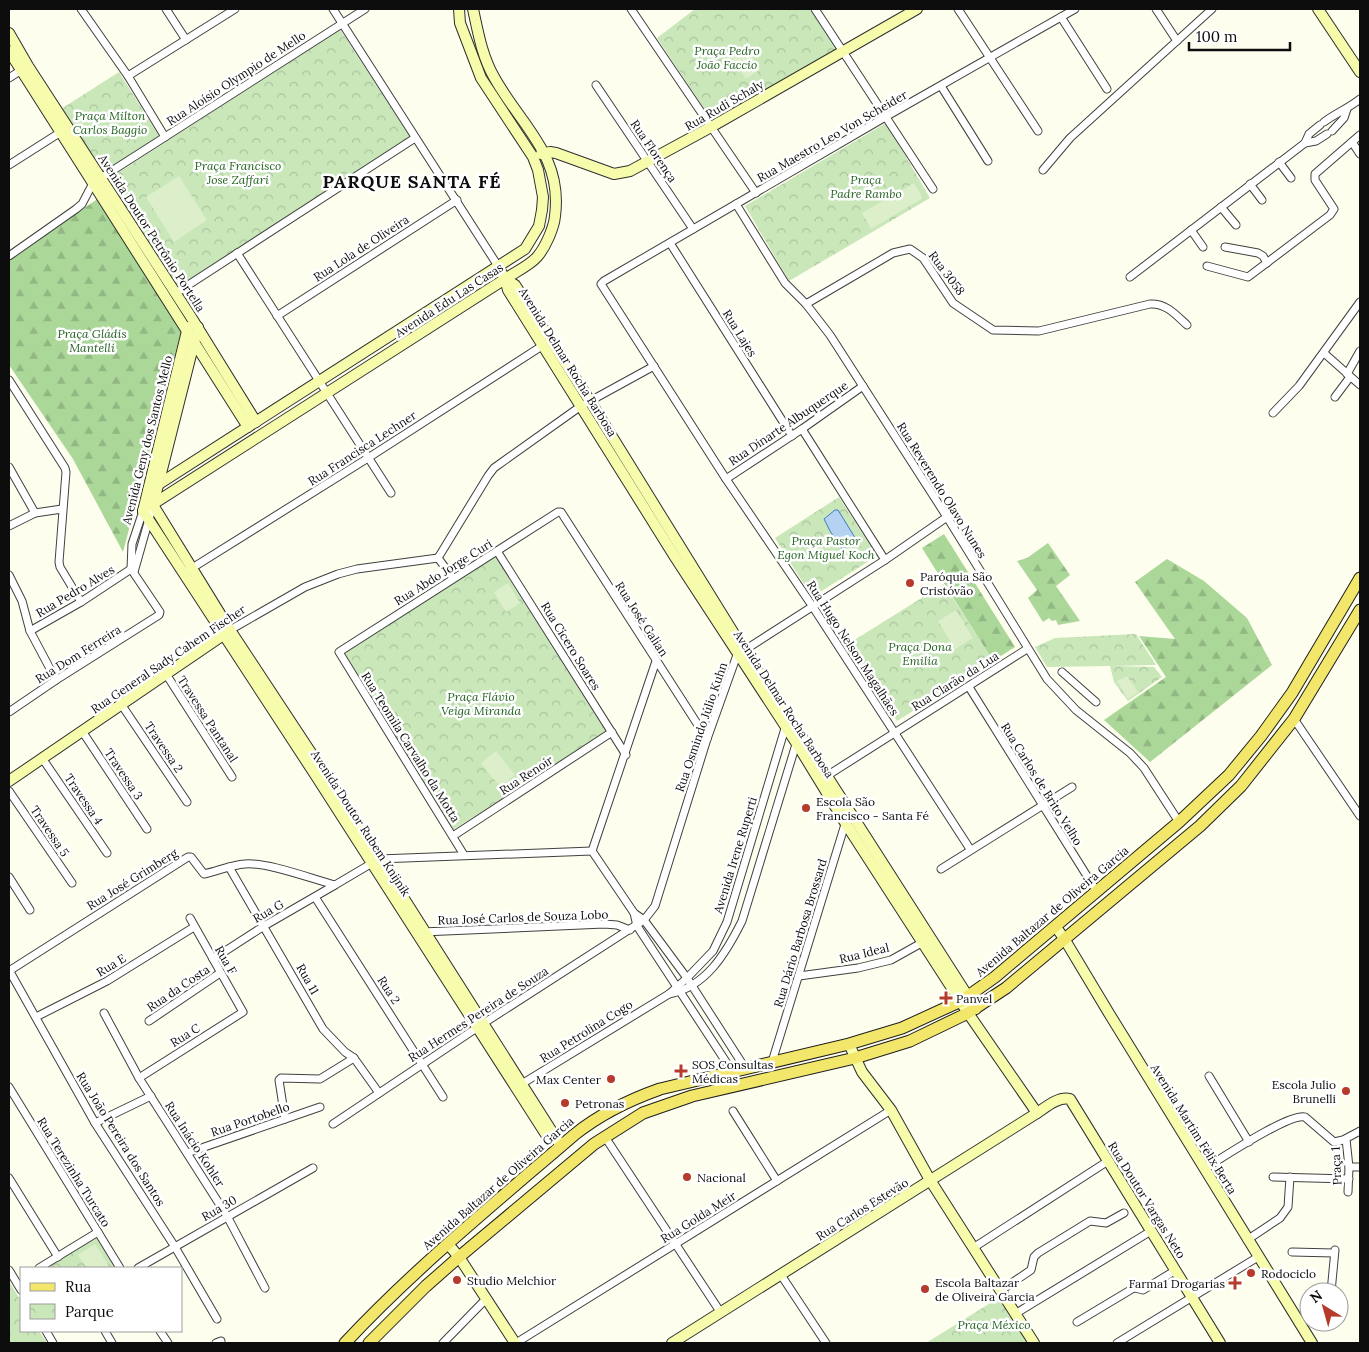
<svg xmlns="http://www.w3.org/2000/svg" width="1369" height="1352" font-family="Lora,serif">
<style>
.forest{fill:url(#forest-firs)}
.park{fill:url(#park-crowns)}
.pitch{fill:#dcefca}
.water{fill:#b5d2f3;stroke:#3f7bc7}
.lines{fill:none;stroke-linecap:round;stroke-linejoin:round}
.street-casing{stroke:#404040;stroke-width:9}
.secondary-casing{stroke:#2f2f2f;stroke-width:12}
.primary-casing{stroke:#1e1e1e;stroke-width:13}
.street{stroke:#fff;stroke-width:7}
.secondary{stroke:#f7fbac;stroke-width:10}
.primary{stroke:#f2e76a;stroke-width:11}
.poi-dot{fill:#b73b2b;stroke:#fff;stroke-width:2}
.labels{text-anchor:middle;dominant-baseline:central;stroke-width:5;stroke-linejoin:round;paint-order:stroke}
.park-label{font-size:12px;font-style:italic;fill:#236220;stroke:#fff}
.street-label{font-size:12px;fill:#0d0d0d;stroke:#fff}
.poi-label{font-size:12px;fill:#0d0d0d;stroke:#fff;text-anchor:start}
.district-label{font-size:18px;font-weight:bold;letter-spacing:1px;fill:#0d0d0d;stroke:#fff}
</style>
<defs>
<pattern id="forest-firs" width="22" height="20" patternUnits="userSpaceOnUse" patternTransform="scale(1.25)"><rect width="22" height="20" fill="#abd799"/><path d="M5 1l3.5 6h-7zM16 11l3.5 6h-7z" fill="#92b783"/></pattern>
<pattern id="park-crowns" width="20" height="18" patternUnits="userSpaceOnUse" patternTransform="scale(1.25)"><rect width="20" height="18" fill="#c9e7b9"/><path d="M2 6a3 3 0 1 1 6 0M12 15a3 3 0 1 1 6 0" fill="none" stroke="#abc59e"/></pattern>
</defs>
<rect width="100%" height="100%" fill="#fefeee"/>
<g class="forest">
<path d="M99,198L182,328L123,552L73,459L9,365V259Z"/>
<path d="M944,534L1015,647L993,661L922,548Z"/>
<path d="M1048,543L1070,575L1056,586L1080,621L1058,625L1056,620L1052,621L1049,618L1043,622L1028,598L1037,590L1017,561L1027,558Z"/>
<path d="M1167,559L1204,581L1247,618L1272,665L1150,762L1104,720L1166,677L1139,636L1175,639L1135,582Z"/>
</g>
<g class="park">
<path d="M695,9H812L838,49L712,120L657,38Z"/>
<path d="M340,29L410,137L177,288L107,180Z"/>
<path d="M119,72L159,136L102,173L61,109Z"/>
<path d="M886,123L930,198L789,281L745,206Z"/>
<path d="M839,497L877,556L812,597L775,538Z"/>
<path d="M495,556L606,732L453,830L345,653Z"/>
<path d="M944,584L993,661L897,721L848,644Z"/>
<path d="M1136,634L1156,665L1111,666L1154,667L1162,677L1128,701L1114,682L1110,666L1047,667L1035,647L1055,638Z"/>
<path d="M96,1236L116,1268H44Z"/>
<path d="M9,1281L21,1301V1331H39L47,1343H9Z"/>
<path d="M1000,1297L1029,1343H926Z"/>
</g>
<g class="pitch">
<path d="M747,48L760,70L746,79L732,57Z"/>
<path d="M179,176L207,220L174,242L146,197Z"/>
<path d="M914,183L923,198L871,229L862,213Z"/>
<path d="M508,583L520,603L506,612L494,592Z"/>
<path d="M956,610L973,638L955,649L938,621Z"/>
<path d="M1127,676L1138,692L1128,699L1117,681Z"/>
<path d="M496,751L515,775L500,787L481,763Z"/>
<path d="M95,1244L110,1268H87L78,1255Z"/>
</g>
<path class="water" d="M835,510H838L854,536L856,541L842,549L830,531L824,519Z"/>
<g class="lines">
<g class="street-casing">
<g id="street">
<path d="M81,9L128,76L165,137"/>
<path d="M166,9L186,40"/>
<path d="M333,9L498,266"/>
<path d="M631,9L756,193"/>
<path d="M815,9L933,189"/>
<path d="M958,9L1038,131"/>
<path d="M1156,9L1177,41"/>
<path d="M1061,17L1107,89"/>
<path d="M128,76L235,9"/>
<path d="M9,78L23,69"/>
<path d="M596,85L693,229"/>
<path d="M941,86L988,161"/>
<path d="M1324,122C1336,113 1349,108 1360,99"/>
<path d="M1332,131L1344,118L1347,109"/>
<path d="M1352,142L1360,154"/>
<path d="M1305,143L1316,141L1327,134"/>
<path d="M1279,162L1291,178"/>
<path d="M9,165L64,130"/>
<path d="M1043,170L1070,138L1212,9"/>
<path d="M1250,184L1262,200"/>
<path d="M736,204L785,283L806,304L830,335L947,517L1047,679L1076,710L1130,753L1144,768L1179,822"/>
<path d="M1221,207L1236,225"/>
<path d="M1191,230L1203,247"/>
<path d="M670,243L792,436"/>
<path d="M1225,247L1258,253L1263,256L1267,263"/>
<path d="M237,253L391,493"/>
<path d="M9,256L76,209L82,204L93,183L365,9"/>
<path d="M1207,266L1248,277L1330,215L1334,209L1315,180V174L1360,135"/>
<path d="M1130,277L1305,143L1309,134L1320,125"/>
<path d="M176,293L415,138"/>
<path d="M806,304L893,253L910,249L923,258L953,303L993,330L1039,331L1150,304C1166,303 1176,315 1187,325"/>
<path d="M277,316L457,200"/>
<path d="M1324,353L1360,385"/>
<path d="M1347,374L1360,351"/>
<path d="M9,380L65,468L66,472L59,562L60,567L81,602"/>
<path d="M1335,397L1350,377"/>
<path d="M1273,413L1299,386L1360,302"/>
<path d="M802,429L885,560"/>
<path d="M9,467L35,513"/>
<path d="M726,479L802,429L863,386"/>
<path d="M9,526L35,513L62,509"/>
<path d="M497,551L626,755"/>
<path d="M438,558L488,476L494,468L581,406L654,366"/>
<path d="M438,558L453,578"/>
<path d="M131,569L132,544L143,511"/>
<path d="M189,570L368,458L545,344"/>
<path d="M134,572L153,505"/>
<path d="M9,575L22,601L30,631L56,680"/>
<path d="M230,630L305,587L338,574L357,569L438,558"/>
<path d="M30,631L81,602L131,569"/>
<path d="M1062,672L1096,702"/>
<path d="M166,674L232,777"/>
<path d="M969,687L1097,892"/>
<path d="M121,704L187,802"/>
<path d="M9,712L56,680L159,615L160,612L131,569"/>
<path d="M1294,719L1360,816"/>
<path d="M82,731L147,829"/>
<path d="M42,758L107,853"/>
<path d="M825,777L1027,649"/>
<path d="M9,791L72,883"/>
<path d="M453,836L612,732"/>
<path d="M970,849L813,607L726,479L601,284L604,281L887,116L1075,9"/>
<path d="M592,851L634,913L644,920L687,978L745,1068"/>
<path d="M592,851L656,661"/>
<path d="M464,855L339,652L558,512H561L707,739"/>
<path d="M229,867L323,1029L345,1052L354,1058L379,1093"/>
<path d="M941,869L1072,787"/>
<path d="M9,877L30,910"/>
<path d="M315,897L443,1097"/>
<path d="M634,913L637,926L732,1071"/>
<path d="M422,932L604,924L617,925L630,930"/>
<path d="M213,959L264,926L335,885"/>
<path d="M9,970L95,1123L175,1247L217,1319"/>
<path d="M9,971L188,857H191L204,874C218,871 231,865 245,864C268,862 312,879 335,885L379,859L592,851"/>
<path d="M799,976L858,968L891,960L925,941"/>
<path d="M669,994C706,987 726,953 742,921L797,741"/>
<path d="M104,1013L139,1078L227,1216L265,1288"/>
<path d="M36,1017L107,981L194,927"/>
<path d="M149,1021L220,973"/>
<path d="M772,1062L846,821"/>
<path d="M1209,1076L1249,1142"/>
<path d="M139,1078L243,1012L190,918"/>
<path d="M520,1085L669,994L687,978L713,951L727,922L786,725"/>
<path d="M9,1087L120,1268"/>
<path d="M733,1111L777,1181"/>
<path d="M285,1119L279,1080L281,1078L320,1079L354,1058"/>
<path d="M95,1123L151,1096"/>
<path d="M333,1124L484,1023L644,920L655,906L707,739L737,655L885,560L947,517"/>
<path d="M605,1137L721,1313"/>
<path d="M1346,1139L1349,1167L1348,1192"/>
<path d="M187,1153L320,1107"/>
<path d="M1349,1167H1360"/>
<path d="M1204,1169C1222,1158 1289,1113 1305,1117L1334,1142L1343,1140L1360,1131"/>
<path d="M1273,1177L1349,1179"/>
<path d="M9,1178L58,1257"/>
<path d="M1247,1240L1280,1218L1288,1207L1290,1177"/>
<path d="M973,1248L1108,1161"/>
<path d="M1292,1252L1334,1253"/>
<path d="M39,1268L98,1232"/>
<path d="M138,1268L313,1168"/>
<path d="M9,1270L21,1290"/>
<path d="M781,1275L826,1343"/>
<path d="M1000,1291L1031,1270L1034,1257L1038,1253L1090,1221L1106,1223L1124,1213"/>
<path d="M1331,1292L1335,1250"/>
<path d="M1015,1314L1151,1231"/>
<path d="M1077,1322L1132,1289L1135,1288L1143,1290L1176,1270"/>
<path d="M46,1331L53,1343"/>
<path d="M105,1331L112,1343"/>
<path d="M160,1331L168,1343"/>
<path d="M216,1343L221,1341"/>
<path d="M443,1343L486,1299"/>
<path d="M516,1343L891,1110"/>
<path d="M1117,1343L1258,1257"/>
</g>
</g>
<g class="secondary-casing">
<g id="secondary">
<path d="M1318,9L1360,72"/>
<path d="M9,33L28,66L191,317L256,422"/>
<path d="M9,51L248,427"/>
<path d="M541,154L550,152L556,153L614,174L630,171L711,127L917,9"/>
<path d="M498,266L505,279L508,290L675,557L797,744L846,824L968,1013L1037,1113"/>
<path d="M505,279L515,285L590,401L744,650L800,734L976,1009"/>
<path d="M198,327L153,505L230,630L323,771L561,1146"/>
<path d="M148,491L525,249L539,226L542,210L543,197L538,170L533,157L481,78L460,23L459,9"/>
<path d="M150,506L505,279C515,272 529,266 537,257C545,248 554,228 555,216C563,155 521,126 494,77C482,56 478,32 473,9"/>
<path d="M143,511L316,776L547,1136"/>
<path d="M143,511L188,327"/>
<path d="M9,781L229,631"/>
<path d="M1056,927L1065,940L1110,1015L1312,1343"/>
<path d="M849,1044L862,1072L891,1110L930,1180L1034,1343"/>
<path d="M448,1244L459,1257L515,1343"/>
<path d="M672,1343L1037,1113C1046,1107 1059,1096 1070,1099L1220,1343"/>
</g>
</g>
<g class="primary-casing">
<g id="primary">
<path d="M345,1343C415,1268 496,1202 574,1135C600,1114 629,1100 660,1089L849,1044L902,1028L961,1001L995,977L1179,822L1229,775L1261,736L1292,693L1360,578"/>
<path d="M369,1343L426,1286L459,1257L594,1144L643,1113L692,1096L855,1058L910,1041L968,1013L1006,988L1200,826L1241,786L1294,719L1360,610"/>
</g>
</g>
<use href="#street" class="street"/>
<use href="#secondary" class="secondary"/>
<use href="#primary" class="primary"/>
</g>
<g class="poi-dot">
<circle cx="910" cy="583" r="5"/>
<circle cx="806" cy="808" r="5"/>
<path d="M943.5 990.5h5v5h5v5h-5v5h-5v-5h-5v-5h5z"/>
<path d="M678.5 1063.5h5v5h5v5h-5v5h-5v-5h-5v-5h5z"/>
<circle cx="611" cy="1079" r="5"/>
<circle cx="1346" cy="1091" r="5"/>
<circle cx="565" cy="1103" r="5"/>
<circle cx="687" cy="1177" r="5"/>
<circle cx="1251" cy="1273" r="5"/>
<circle cx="457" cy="1280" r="5"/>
<path d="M1232.5 1275.5h5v5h5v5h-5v5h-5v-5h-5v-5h5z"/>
<circle cx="925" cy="1289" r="5"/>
</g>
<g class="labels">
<g class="park-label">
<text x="727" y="50">Praça Pedro<tspan x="727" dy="14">João Faccio</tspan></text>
<text x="110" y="115">Praça Milton<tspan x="110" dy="14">Carlos Baggio</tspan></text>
<text x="238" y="165">Praça Francisco<tspan x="238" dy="14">Jose Zaffari</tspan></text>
<text x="866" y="179">Praça<tspan x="866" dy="14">Padre Rambo</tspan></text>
<text x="92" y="333">Praça Gládis<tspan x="92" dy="14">Mantelli</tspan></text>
<text x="826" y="540">Praça Pastor<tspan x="826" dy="14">Egon Miguel Koch</tspan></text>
<text x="920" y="646">Praça Dona<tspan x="920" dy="14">Emilia</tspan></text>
<text x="481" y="696">Praça Flávio<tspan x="481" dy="14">Veiga Miranda</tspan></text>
<text x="994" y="1324">Praça México</text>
</g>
<g class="street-label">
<text transform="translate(236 78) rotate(-33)">Rua Aloísio Olympio de Mello</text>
<text transform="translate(724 105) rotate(-30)">Rua Rudi Schaly</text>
<text transform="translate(832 136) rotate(-30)">Rua Maestro Leo Von Scheider</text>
<text transform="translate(654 151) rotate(56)">Rua Florença</text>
<text transform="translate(152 233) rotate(57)">Avenida Doutor Petrônio Portella</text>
<text transform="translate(361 248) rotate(-33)">Rua Lola de Oliveira</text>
<text transform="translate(947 273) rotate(53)">Rua 3058</text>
<text transform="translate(449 300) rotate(-33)">Avenida Edu Las Casas</text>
<text transform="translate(740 333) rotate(58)">Rua Lajes</text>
<text transform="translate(568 362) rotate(58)">Avenida Delmar Rocha Barbosa</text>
<text transform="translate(788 423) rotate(-34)">Rua Dinarte Albuquerque</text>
<text transform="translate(147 440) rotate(-76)">Avenida Geny dos Santos Mello</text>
<text transform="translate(362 448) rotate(-33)">Rua Francisca Lechner</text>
<text transform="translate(942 490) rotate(58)">Rua Reverendo Olavo Nunes</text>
<text transform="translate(443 572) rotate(-32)">Rua Abdo Jorge Curi</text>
<text transform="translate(75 591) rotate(-31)">Rua Pedro Alves</text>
<text transform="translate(642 619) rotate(57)">Rua José Galian</text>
<text transform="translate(571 646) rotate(58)">Rua Cícero Soares</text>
<text transform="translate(853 648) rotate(57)">Rua Hugo Nelson Magalhães</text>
<text transform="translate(78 654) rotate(-32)">Rua Dom Ferreira</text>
<text transform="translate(168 659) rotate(-34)">Rua General Sady Cahem Fischer</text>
<text transform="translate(955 681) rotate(-32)">Rua Clarão da Lua</text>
<text transform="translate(784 704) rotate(57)">Avenida Delmar Rocha Barbosa</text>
<text transform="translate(208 719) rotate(57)">Travessa Pantanal</text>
<text transform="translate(701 727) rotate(-71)">Rua Osmindo Júlio Kuhn</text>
<text transform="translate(164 747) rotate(56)">Travessa 2</text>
<text transform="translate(411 747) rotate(58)">Rua Teomila Carvalho da Motta</text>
<text transform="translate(124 774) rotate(56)">Travessa 3</text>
<text transform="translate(526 775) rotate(-33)">Rua Renoir</text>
<text transform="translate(1042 784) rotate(58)">Rua Carlos de Brito Velho</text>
<text transform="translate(84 799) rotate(56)">Travessa 4</text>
<text transform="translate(361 823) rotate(57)">Avenida Doutor Rubem Knijnik</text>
<text transform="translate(50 831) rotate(56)">Travessa 5</text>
<text transform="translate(735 855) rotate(-73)">Avenida Irene Ruperti</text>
<text transform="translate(132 879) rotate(-32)">Rua José Grimberg</text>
<text transform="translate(268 911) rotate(-30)">Rua G</text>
<text transform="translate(1052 911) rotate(-40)">Avenida Baltazar de Oliveira Garcia</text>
<text transform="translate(523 917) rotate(-2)">Rua José Carlos de Souza Lobo</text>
<text transform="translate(800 933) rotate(-73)">Rua Dário Barbosa Brossard</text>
<text transform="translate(864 953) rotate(-14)">Rua Ideal</text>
<text transform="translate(226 960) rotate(60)">Rua F</text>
<text transform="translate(111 965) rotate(-31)">Rua E</text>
<text transform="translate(308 979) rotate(60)">Rua 11</text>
<text transform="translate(178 988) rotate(-34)">Rua da Costa</text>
<text transform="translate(389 990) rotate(57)">Rua 2</text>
<text transform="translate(478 1014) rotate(-33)">Rua Hermes Pereira de Souza</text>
<text transform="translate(586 1031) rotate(-32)">Rua Petrolina Cogo</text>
<text transform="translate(185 1035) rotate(-32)">Rua C</text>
<text transform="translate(250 1119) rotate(-19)">Rua Portobello</text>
<text transform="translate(1194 1129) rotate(58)">Avenida Martim Félix Berta</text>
<text transform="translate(121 1139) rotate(58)">Rua João Pereira dos Santos</text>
<text transform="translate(195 1144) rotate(57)">Rua Inácio Kohler</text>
<text transform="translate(1336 1166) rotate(-93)">Praça 1</text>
<text transform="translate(74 1172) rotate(58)">Rua Terezinha Turcato</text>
<text transform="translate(498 1183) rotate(-41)">Avenida Baltazar de Oliveira Garcia</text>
<text transform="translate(1147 1200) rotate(58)">Rua Doutor Vargas Neto</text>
<text transform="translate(219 1208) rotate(-30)">Rua 30</text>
<text transform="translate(862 1209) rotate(-32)">Rua Carlos Estevão</text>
<text transform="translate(698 1217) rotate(-32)">Rua Golda Meir</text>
</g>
<g class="poi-label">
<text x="920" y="576">Paróquia São<tspan x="920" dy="14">Cristóvão</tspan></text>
<text x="816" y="801">Escola São<tspan x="816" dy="14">Francisco - Santa Fé</tspan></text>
<text x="956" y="998">Panvel</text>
<text x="692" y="1064">SOS Consultas<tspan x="692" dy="14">Médicas</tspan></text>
<text x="601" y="1079" text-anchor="end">Max Center</text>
<text x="1336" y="1084" text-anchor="end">Escola Julio<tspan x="1336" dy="14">Brunelli</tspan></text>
<text x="575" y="1103">Petronas</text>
<text x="697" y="1177">Nacional</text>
<text x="1261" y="1273">Rodociclo</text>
<text x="467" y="1280">Studio Melchior</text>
<text x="935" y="1282">Escola Baltazar<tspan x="935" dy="14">de Oliveira Garcia</tspan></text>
<text x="1225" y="1283" text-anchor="end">Farma1 Drogarias</text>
</g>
<g class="district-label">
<text x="412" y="181">PARQUE SANTA FÉ</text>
</g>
</g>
<rect width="1369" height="1352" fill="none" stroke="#0d0d0d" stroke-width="20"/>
<rect x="20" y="1267" width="162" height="65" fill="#ffffff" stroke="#9e9e9e"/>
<rect x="30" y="1283" width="25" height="8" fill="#f2e76a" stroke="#9e9e9e"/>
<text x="65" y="1292" font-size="15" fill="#0d0d0d">Rua</text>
<rect x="30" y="1304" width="25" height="15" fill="url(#park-crowns)" stroke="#9e9e9e"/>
<text x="65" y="1317" font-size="15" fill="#0d0d0d">Parque</text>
<g transform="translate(1324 1307) rotate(323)"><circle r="24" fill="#ffffff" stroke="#9e9e9e"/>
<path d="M0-4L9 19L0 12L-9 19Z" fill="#b73b2b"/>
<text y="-8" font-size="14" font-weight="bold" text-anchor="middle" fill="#0d0d0d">N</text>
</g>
<path d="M1189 42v8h101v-8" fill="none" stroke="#0d0d0d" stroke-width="2.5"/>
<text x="1196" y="42" font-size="15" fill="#0d0d0d" stroke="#ffffff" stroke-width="4" paint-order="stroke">100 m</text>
</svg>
